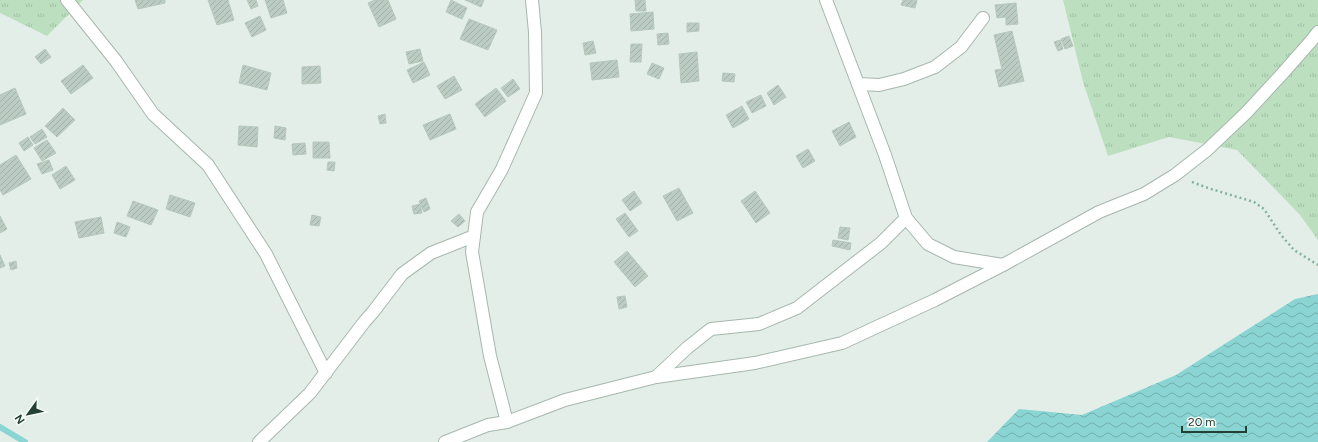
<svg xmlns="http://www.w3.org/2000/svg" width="1318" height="442" font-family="Figtree,sans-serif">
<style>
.grass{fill:url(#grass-tufts)}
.water{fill:url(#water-waves)}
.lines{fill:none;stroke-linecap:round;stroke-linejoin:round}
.stream{stroke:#8ad5d3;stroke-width:6}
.building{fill:url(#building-hatch);stroke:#b6c8bd}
.street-casing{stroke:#a6b7ae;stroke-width:14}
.path{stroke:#83b39b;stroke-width:2.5;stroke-dasharray:2 3;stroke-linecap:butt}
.street{stroke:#fff;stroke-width:12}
</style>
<defs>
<pattern id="grass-tufts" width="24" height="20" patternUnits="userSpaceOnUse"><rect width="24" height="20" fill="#bce0bf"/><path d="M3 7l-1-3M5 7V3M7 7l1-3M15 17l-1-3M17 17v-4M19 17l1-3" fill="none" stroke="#a1c1a5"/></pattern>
<pattern id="water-waves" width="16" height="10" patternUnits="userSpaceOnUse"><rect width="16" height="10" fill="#8ad5d3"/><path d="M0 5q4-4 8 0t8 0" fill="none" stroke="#70aeac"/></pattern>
<pattern id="building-hatch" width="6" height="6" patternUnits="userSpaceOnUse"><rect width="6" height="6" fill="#bcccc3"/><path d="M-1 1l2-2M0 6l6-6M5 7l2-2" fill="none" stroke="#a1b0a8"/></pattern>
</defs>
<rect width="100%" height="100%" fill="#e4eee8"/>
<g class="grass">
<path d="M0,0H83L47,36L0,13Z"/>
<path d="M1063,0H1318V240L1300,215L1237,150L1169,137L1108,156L1083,82Z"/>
</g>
<path class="water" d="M1318,294V442H987L1019,409L1082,415L1176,375L1295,299Z"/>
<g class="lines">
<path class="stream" d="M0,427L25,442"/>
</g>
<g class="building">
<path d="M135,0H165V3L138,9Z"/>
<path d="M208,0H228L234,20L217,25Z"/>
<path d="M247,0H256L258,6L251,9Z"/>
<path d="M265,0H283L287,13L271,18Z"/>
<path d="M375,0H388L396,19L379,27L368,3Z"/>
<path d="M451,0L467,8L462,19L446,12Z"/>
<path d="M465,0H484L481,7Z"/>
<path d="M635,0H645L646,11H636Z"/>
<path d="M903,0H917L915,8L901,5Z"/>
<path d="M1016,3L1018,24L1006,25V17L997,18L995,5Z"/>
<path d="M653,12L654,29L631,31L630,14Z"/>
<path d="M260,16L266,30L252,37L245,23Z"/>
<path d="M469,19L497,30L488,50L460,39Z"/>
<path d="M687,23H699V31L687,32Z"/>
<path d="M1012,31L1024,81L999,87L995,70L1002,69L994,35Z"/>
<path d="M668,33L669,44L658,45L657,34Z"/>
<path d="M1069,36L1073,46L1065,49L1061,39Z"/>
<path d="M1060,40L1063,49L1058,51L1054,42Z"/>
<path d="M593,41L596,53L585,55L583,43Z"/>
<path d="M631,44H642L641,62H630Z"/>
<path d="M45,49L51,57L41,64L35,57Z"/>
<path d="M420,49L423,61L409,64L406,52Z"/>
<path d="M697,52L699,81L681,83L679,54Z"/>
<path d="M617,60L619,77L592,80L590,63Z"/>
<path d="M424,62L430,75L413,83L407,70Z"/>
<path d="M652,63L664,68L659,79L647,74Z"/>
<path d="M83,65L93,78L71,94L61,81Z"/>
<path d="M243,65L271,73L267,90L239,83Z"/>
<path d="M320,66L321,83L302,84V67Z"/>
<path d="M723,73L735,74L734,82L722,81Z"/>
<path d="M454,76L462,90L445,99L437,86Z"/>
<path d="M513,79L520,89L508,97L501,88Z"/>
<path d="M778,85L786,97L774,105L767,93Z"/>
<path d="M15,88L26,114L0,125V95Z"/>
<path d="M496,88L506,101L485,117L475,104Z"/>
<path d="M761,95L766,106L752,113L746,102Z"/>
<path d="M742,106L749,119L733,128L726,115Z"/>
<path d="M63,108L75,120L57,137L45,126Z"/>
<path d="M385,114L386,123L380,124L378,116Z"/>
<path d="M450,114L456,129L430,140L423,125Z"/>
<path d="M849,122L856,137L840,146L832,131Z"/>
<path d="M239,126L258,127L257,147L238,145Z"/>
<path d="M275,126L286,128L285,140L274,138Z"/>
<path d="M42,129L47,137L35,144L30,137Z"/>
<path d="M28,137L33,145L24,151L19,143Z"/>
<path d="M47,140L56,153L42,161L34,148Z"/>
<path d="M313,142H329L330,158H313Z"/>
<path d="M305,143L306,154L293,155L292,144Z"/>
<path d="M808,149L815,161L803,168L796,156Z"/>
<path d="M16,155L31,179L3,195L0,190V165Z"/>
<path d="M49,160L53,170L42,174L37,164Z"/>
<path d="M328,162H335L334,171L327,170Z"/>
<path d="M66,166L75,180L60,189L52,175Z"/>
<path d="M679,188L693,213L677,221L663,196Z"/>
<path d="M634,191L642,203L630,211L622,200Z"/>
<path d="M755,191L770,213L756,223L741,201Z"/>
<path d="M170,195L195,203L190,217L166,209Z"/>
<path d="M426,198L430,209L424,212L419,201Z"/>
<path d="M133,201L158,210L151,225L127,216Z"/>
<path d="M420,204L422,213L414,214L412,206Z"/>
<path d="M625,213L638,231L629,237L616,219Z"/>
<path d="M459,214L465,221L458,227L451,221Z"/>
<path d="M312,215L321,217L319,226L310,225Z"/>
<path d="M0,216L7,229L0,233Z"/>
<path d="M101,217L104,233L79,238L75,222Z"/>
<path d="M117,222L130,227L126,237L114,233Z"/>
<path d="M840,227L850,228L848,240L838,238Z"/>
<path d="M833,240L851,243L850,250L832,246Z"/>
<path d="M627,251L648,276L635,287L614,262Z"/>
<path d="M0,255L5,266L0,268Z"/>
<path d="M16,261L17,268L11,270L9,263Z"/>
<path d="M625,296L627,307L619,309L617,297Z"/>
</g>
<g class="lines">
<g class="street-casing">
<g id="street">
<path d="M67,0L116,61L153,114L208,165L266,254L326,373"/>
<path d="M826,0L885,155L906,218L928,244L954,257L1003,265"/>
<path d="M858,84L879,85L904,79L935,67L961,47L983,18"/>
<path d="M656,377L687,348L711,329L759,324L797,308L881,243L906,218"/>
<path d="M507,422L490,356L472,252L477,212L502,169L536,93L535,32L532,0"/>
<path d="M259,442L310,393L365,321L373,312L402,274L431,253L474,236"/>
<path d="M445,442L488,425L507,422L565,400L656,377L755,363L842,343L935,300L1003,265L1099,212L1144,194L1175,175L1207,150L1246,113L1282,74L1312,40L1318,32"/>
</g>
</g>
<path class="path" d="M1192,182L1208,188L1254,202L1264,209L1281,235L1294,250L1318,265"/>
<use href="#street" class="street"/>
</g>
<g transform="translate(28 414) rotate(237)" stroke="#f5faf7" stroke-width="3" paint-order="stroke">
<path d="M0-3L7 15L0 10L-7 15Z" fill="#224133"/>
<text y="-6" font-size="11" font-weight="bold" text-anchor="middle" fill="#224133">N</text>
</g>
<path d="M1182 426v6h64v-6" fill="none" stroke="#224133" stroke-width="2"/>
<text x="1188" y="426" font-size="12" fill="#224133" stroke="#f5faf7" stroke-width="3" paint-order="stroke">20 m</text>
</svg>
